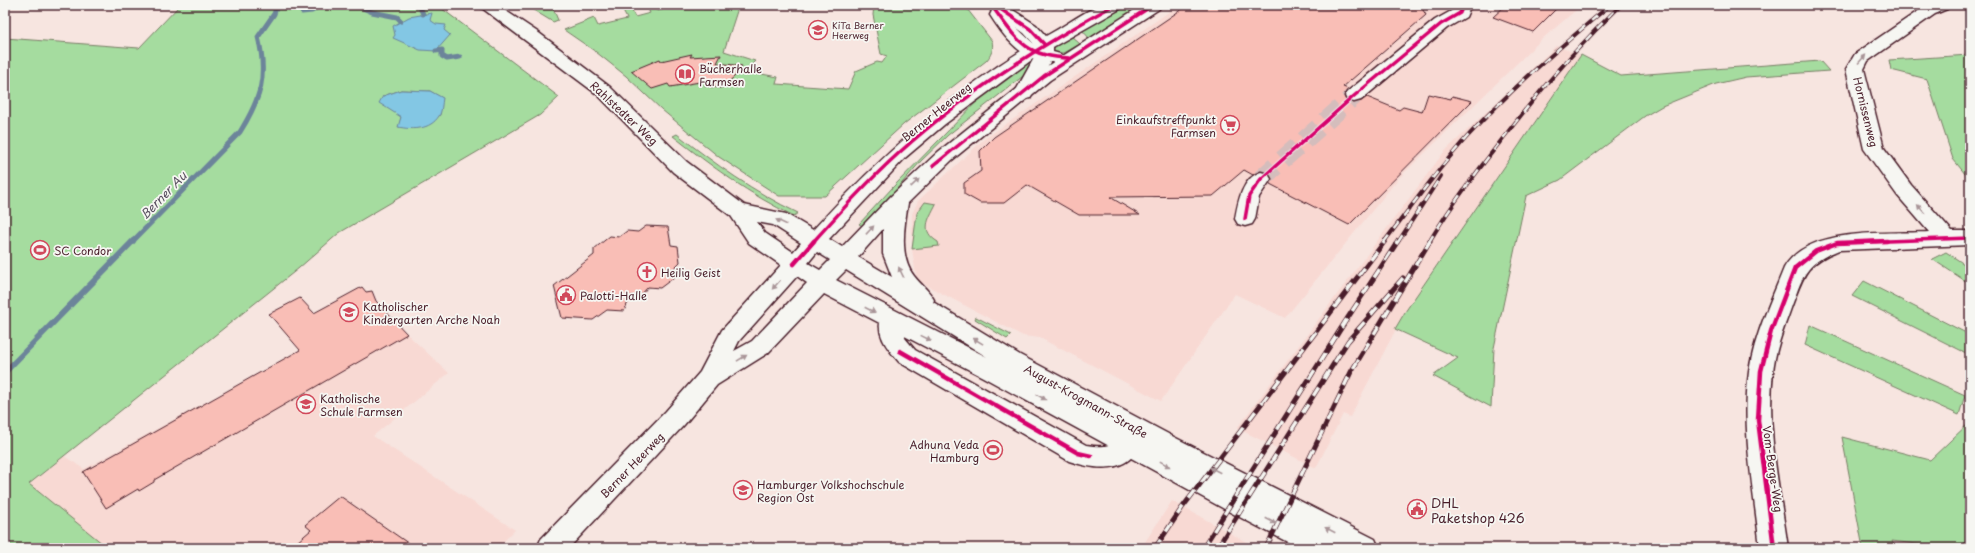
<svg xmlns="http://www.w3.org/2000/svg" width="1975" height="553" font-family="'Playpen Sans',sans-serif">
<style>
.built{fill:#f8d9d3}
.green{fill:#a5dc9f;stroke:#787e65;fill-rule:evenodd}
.water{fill:#83c7e4;stroke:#6c849a}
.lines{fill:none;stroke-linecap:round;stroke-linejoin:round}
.stream-far1{stroke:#6c849a;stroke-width:5}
.stream{stroke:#6c849a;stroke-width:6}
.building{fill:#f9beb6;stroke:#4a1f2b}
.minor-tunnel{stroke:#d4bdbc;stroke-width:19;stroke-dasharray:19 10;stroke-linecap:butt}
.minor-casing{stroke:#4a1f2b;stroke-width:3}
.major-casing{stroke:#4a1f2b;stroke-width:3}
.minor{fill:#f6f6f2;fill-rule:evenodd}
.major{fill:#f6f6f2;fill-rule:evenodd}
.rail-far1-casing{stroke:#4a1f2b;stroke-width:4}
.rail-casing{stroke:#4a1f2b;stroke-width:5}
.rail-far1{stroke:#f6f6f2;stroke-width:2.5;stroke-dasharray:8;stroke-linecap:butt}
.rail{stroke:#f6f6f2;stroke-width:3.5;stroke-dasharray:10;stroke-linecap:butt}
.cycleway-far1-casing{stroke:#f6f6f2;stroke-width:5.5}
.cycleway-casing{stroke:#f6f6f2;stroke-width:7}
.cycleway-far1{stroke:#d6006c;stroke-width:3.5}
.cycleway{stroke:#d6006c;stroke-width:4.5}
.oneway{fill:#a99598}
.labels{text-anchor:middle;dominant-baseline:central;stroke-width:3.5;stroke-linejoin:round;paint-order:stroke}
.far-poi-label{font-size:9px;fill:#4a1f2b;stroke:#f6f6f2;text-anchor:start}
.poi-label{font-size:11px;fill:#4a1f2b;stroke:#f6f6f2;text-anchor:start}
.street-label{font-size:11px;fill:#4a1f2b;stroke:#f6f6f2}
.water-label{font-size:12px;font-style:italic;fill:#5b5162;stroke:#f6f6f2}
.near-poi-label{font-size:13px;fill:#4a1f2b;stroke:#f6f6f2;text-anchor:start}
</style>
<rect width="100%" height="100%" fill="#f7e5e0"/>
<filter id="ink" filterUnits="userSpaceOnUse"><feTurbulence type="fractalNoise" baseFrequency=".025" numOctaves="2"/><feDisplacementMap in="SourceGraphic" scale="8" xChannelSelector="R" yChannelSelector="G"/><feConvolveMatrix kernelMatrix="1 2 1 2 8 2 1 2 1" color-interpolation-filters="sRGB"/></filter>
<g filter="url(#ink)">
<g class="built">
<path d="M1179,5H1582L1542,39L1398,179L1285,318L1235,294L1161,401L1040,338L1023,336L922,283L916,275L912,249V214L918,201L983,140Z"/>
<path d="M1556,46L1581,55L1405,312L1350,417L1343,414L1316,468L1237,428L1444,152Z"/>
<path d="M384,310L407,334L449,373L373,436L515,530L497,548H108L29,485L64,456L84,469L297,352L301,357Z"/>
<path d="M1172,501L1257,548H1141Z"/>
</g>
<g class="green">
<path d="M180,5H437L559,97L540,115L339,233L299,268L29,484L108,548H5V38L139,48ZM401,90L430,91L442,98L440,115L399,127L401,117L383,96Z"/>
<path d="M525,5H539L541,8L552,6L558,20L553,22Z"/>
<path d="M646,5H653L657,11L682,5H739L724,51L755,61L745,71L778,77L776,84L848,89L856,71L877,62L882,63L887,56L881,54L873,15L874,5H964L992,41C994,48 991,56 986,61L904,124L825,196H779L719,157L662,110L626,76L596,52L564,30L594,18L598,26L627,19L623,11L631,9L635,17L650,13Z"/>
<path d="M1124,5H1145L1090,39L1081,29Z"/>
<path d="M1070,35L1080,44L1064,53H1051L1048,48Z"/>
<path d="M1581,55L1621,76L1820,61L1829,71L1746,77L1716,84L1662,106L1645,116L1560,180L1526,196L1494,348L1491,407L1433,376L1458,358L1395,329L1405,312Z"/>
<path d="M1970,55V180L1953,159L1927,79L1891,70L1889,60Z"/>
<path d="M1032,59L1034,62L1027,73L948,135L921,161L864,227L859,224L893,187L989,89Z"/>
<path d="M677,134C715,164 754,192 798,213L794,216C750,195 711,166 673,136Z"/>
<path d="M925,202L936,204C928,220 920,231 938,242L939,246L912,249L917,213Z"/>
<path d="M1946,252L1970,268V284L1932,259Z"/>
<path d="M1864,281L1970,335V355L1852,296Z"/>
<path d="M976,317L1011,335L1007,339L975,319Z"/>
<path d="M1810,325L1965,395L1959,415L1805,345Z"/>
<path d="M1970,422V548H1949L1892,541L1895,548H1863L1842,437L1930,460Z"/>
</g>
<g class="water">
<path d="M432,13L430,20L436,24L446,25L444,30L450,35L436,51L420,50L393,38L395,35L393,26L409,17Z"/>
<path d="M401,90L430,91L443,98C442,103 442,112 439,116C430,130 413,130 398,127L401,117L379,103L383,96Z"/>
</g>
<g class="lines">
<g class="stream-far1">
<path d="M356,5L372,12L397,17L401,21"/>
<path d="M419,5L423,14"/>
<path d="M302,12L312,11L320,5"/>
<path d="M436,51L442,50V56L447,59L460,57"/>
<path d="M132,242L240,132C261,98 268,76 258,37L274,14L277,5"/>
</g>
<path class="stream" d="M5,372L133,241"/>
</g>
<g class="building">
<path d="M1188,5H1420L1426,15L1343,87L1348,89L1344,95L1346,101L1354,103L1361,101L1367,97L1399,110L1403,107L1422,112L1428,94L1451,99L1452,96L1472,101L1349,225L1270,184L1272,178L1269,173L1261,171L1253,175L1244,170L1213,196L1110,197L1140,215H1079L1027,185L1004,203H980L964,194V183L981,171L980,151L994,137Z"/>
<path d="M1506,5H1560L1533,32L1493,17Z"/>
<path d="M692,54L690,57L721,55L717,63L742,66L734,77L721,88L705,86L706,81L670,87L668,84L652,89L631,71L660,59L661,61Z"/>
<path d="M646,226L668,227L671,245L678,246L680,262L674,268L676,276L660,288L648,287L639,297L631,296L624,311L607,310L593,320L562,318L554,286L594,255V249L610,236L619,237L627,231L638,232Z"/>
<path d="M362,287L366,292L372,291L376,301L407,334L154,480V482L139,491L138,489L106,508L83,472L300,350L269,314L300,298L314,313Z"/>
<path d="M340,496L415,548H290L311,530L305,525Z"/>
</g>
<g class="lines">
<path class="minor-tunnel" d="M1261,179L1354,96"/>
<g class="minor-casing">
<g id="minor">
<path d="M986,5H1005L1036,25L1053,44V52L1060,54L1063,58L1060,62H1050L1030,98L1023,100L1016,98L1014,94L1034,58C1014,51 1001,32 990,15L992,11ZM1017,28L1024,33L1035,45Z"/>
<path d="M1455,5H1471L1466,17L1447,28L1361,100L1354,102L1347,100L1345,96L1347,92L1435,20L1453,10Z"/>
<path d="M1927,5H1949L1947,9L1935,14L1868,61L1864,69L1884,148L1911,185L1952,231H1970V245L1839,250C1803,264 1803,277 1790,311C1783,330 1775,351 1773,372C1766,431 1780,490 1788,548H1760C1754,490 1741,430 1749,372C1754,336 1771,301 1784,268C1808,226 1887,234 1929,232L1897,195L1864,149L1846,69L1855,54Z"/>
<path d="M1261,172L1268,174L1271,179L1259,197L1255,219L1252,224L1245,226L1238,224L1235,219C1238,202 1242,178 1261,172Z"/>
<path d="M891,311L899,314L902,320L905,338L915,350L1086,445C1099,447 1109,448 1119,439L1121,428L1124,421L1133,418L1142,421C1146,429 1146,435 1141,444C1127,474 1096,470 1069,461L899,362C888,349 873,332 883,314Z"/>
</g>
</g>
<g class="major-casing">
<path id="major" d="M478,5H497L539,33L610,87L687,162L744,205L786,214L813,230C883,153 962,83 1053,32C1068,24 1086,10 1101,5C1107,3 1116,5 1122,5L1120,9L1037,56L945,124L906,157L829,239L842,247L891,196L938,152L1038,72L1142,5H1161L1159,9L1050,80L952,160L908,203C904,226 899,257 914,276C921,285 929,290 934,300L933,302L1020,355L1172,436L1375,539L1379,548H1299L1228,511L983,377L824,294L768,353L717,385L684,425L569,548H537L541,539L666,411L700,372L722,330L781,265L749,243L731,216L673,172L598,95ZM757,222L773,225L801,243L793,252L765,233ZM883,229V254L892,277L858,257ZM817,252L830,260L820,270L808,263ZM846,270L987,357L836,280ZM797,276L807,283L752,341L734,351L739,341Z"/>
</g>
<use href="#minor" class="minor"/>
<use href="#major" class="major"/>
<g class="rail-far1-casing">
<g id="rail-far1">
<path d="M1384,242C1411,207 1437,170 1467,137C1511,89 1560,47 1610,5"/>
<path d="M1398,242L1441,176"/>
<path d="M1429,242C1453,202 1482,165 1511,128C1545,84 1581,43 1621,5"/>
</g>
</g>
<g class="rail-casing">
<g id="rail">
<path d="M1155,548L1182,508L1385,241"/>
<path d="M1203,548L1345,322L1398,241"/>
<path d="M1217,548L1348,341L1403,278"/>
<path d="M1266,548L1351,372L1430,241"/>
</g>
</g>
<use href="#rail-far1" class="rail-far1"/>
<use href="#rail" class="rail"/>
<g class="cycleway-far1-casing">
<g id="cycleway-far1">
<path d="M991,5C1016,38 1024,57 1069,58"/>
<path d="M996,6L1030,29L1044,44"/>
<path d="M933,166L1044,76L1153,5"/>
<path d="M1245,219L1249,196L1261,179L1354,96L1441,24L1460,13L1463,5"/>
<path d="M813,242C841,211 869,180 900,152C964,94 1038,47 1114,5"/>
<path d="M1861,242L1970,238"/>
</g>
</g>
<g class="cycleway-casing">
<g id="cycleway">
<path d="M794,264L814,241"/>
<path d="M900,351L1078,453L1091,456"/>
<path d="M1774,548L1758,420L1761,371L1771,331L1795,268L1816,251L1837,243L1887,241"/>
</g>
</g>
<use href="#cycleway-far1" class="cycleway-far1"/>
<use href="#cycleway" class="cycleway"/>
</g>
<defs><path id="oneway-solid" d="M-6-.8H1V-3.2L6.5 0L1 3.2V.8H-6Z"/></defs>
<g class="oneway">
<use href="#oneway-solid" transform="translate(1862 59) rotate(-48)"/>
<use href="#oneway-solid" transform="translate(915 183) rotate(-44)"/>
<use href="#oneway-solid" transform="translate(1921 209) rotate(-131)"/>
<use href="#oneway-solid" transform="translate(781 222) rotate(-155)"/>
<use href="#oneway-solid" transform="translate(870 230) rotate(-47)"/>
<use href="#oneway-solid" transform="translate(901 272) rotate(-116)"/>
<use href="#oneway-solid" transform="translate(776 285) rotate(132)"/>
<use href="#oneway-solid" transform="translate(870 310) rotate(27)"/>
<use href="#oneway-solid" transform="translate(926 338) rotate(26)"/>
<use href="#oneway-solid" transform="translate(978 341) rotate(-149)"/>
<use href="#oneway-solid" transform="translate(742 358) rotate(-31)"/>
<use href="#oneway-solid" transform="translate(1041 397) rotate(29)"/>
<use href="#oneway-solid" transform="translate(1165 464) rotate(29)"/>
<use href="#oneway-solid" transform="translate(1215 470) rotate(-153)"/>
<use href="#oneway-solid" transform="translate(1271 521) rotate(27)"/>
<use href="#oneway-solid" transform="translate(1330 530) rotate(-153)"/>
</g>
</g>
<defs>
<g id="school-ring" transform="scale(1)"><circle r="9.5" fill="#f6f6f2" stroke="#d1495b" stroke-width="1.5"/><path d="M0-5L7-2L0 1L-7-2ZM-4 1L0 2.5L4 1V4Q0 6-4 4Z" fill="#d1495b"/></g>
<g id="library-ring" transform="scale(1)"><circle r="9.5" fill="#f6f6f2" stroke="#d1495b" stroke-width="1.5"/><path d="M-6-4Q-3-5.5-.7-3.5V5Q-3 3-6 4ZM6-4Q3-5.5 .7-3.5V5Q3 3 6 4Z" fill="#d1495b"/></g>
<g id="supermarket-ring" transform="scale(1)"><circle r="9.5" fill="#f6f6f2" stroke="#d1495b" stroke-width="1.5"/><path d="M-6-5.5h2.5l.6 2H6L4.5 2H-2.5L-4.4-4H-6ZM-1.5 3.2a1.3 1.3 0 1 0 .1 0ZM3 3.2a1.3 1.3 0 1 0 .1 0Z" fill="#d1495b"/></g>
<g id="stadium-ring" transform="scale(1)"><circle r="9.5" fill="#f6f6f2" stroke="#d1495b" stroke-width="1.5"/><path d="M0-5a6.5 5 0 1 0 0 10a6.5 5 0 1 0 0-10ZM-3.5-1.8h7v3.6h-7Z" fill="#d1495b"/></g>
<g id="church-ring" transform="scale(1)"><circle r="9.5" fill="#f6f6f2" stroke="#d1495b" stroke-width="1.5"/><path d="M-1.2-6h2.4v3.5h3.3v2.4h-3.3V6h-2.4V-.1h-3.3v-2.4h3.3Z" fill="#d1495b"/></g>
<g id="civic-ring" transform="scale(1)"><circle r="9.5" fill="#f6f6f2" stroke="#d1495b" stroke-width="1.5"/><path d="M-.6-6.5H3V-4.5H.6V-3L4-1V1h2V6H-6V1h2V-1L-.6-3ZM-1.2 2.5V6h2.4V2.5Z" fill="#d1495b"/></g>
<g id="university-ring" transform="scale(1)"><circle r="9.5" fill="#f6f6f2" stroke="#d1495b" stroke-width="1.5"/><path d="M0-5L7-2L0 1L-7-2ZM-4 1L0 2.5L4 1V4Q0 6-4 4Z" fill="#d1495b"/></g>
</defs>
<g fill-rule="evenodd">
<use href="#school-ring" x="818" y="30"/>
<use href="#library-ring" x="685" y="74"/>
<use href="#supermarket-ring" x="1230" y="125"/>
<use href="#stadium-ring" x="40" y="250"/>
<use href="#church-ring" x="647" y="272"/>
<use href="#civic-ring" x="566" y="295"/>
<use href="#school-ring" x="349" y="312"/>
<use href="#school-ring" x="306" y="404"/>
<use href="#stadium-ring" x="993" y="450"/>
<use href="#university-ring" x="743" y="490"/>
<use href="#civic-ring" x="1417" y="509"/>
</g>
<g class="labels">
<g class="far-poi-label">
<text x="832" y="25">KiTa Berner<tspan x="832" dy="10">Heerweg</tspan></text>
</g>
<g class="poi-label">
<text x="699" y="68">Bücherhalle<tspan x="699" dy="13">Farmsen</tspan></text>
<text x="1216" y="119" text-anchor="end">Einkaufstreffpunkt<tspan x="1216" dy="13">Farmsen</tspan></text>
<text x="54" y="250">SC Condor</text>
<text x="661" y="272">Heilig Geist</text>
<text x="580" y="295">Palotti-Halle</text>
<text x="363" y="306">Katholischer<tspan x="363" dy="13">Kindergarten Arche Noah</tspan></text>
<text x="320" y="398">Katholische<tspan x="320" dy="13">Schule Farmsen</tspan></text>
<text x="979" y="444" text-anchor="end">Adhuna Veda<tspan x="979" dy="13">Hamburg</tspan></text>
<text x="757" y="484">Hamburger Volkshochschule<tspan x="757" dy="13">Region Ost</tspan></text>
</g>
<g class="street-label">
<text transform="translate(936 112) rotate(-39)">Berner Heerweg</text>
<text transform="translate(1866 112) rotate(76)">Hornissenweg</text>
<text transform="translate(624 113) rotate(43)">Rahlstedter Weg</text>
<text transform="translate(1086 401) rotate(29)">August-Krogmann-Straße</text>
<text transform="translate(632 465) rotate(-46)">Berner Heerweg</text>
<text transform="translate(1773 469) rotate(82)">Vom-Berge-Weg</text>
</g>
<g class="water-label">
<text transform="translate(163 195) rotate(-46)">Berner Au</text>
</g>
<g class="near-poi-label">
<text x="1431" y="502">DHL<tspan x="1431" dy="15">Paketshop 426</tspan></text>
</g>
</g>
<rect width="1975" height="553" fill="none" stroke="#f6f6f2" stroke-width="20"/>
<rect x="10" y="10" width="1955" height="533" fill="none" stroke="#4a1f2b" stroke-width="1.5" filter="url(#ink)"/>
</svg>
